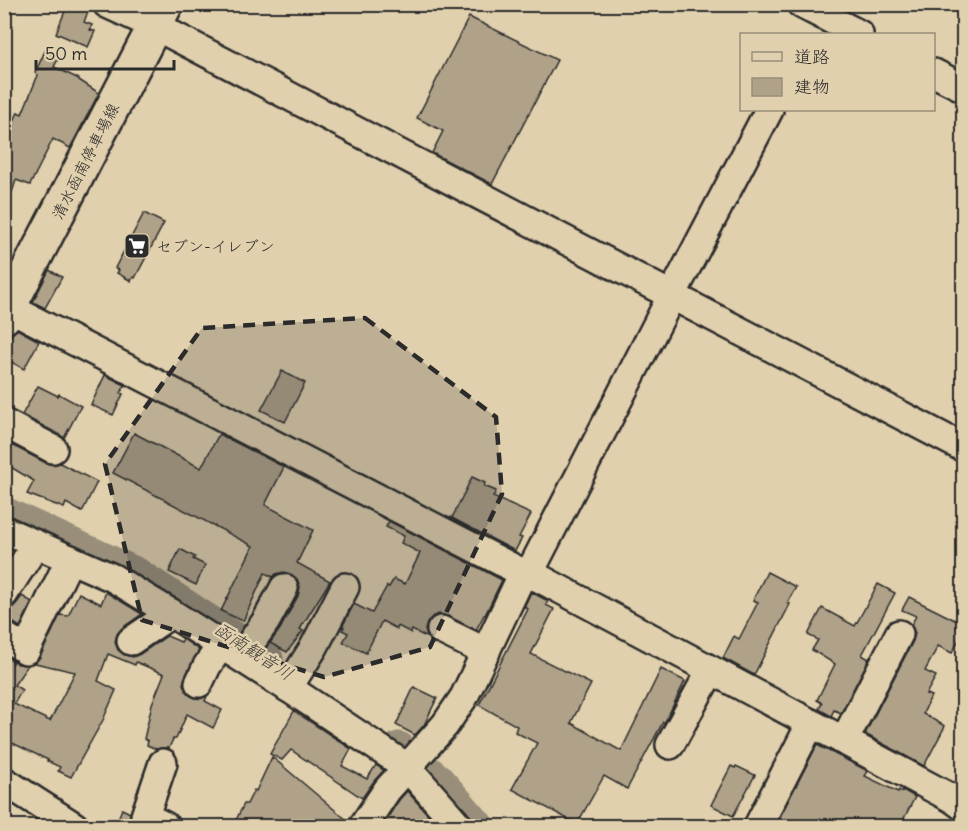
<svg xmlns="http://www.w3.org/2000/svg" width="968" height="831" font-family="Delius,'Klee One',sans-serif">
<style>
.lines{fill:none;stroke-linecap:round;stroke-linejoin:round}
.river{stroke:#988e7a;stroke-width:33}
.building{fill:#afa289;stroke:#2b2b2b;stroke-width:1.5}
.minor-casing{stroke:#2b2b2b;stroke-width:32}
.major-casing{stroke:#2b2b2b;stroke-width:38}
.minor{stroke:#e1d0ad;stroke-width:27}
.major{stroke:#e1d0ad;stroke-width:33}
.marked{fill:#2b2b2b;fill-opacity:0.2;stroke:#2b2b2b;stroke-width:4.5;stroke-dasharray:12 8;stroke-linejoin:round}
.labels{text-anchor:middle;dominant-baseline:central;stroke-width:5;stroke-linejoin:round;paint-order:stroke}
.street-label{font-size:16px;fill:#2b2b2b;stroke:#e1d0ad}
.poi-label{font-size:16px;fill:#2b2b2b;stroke:#e1d0ad;text-anchor:start}
.water-label{font-size:18px;font-style:italic;fill:#413f3b;stroke:#e1d0ad}
</style>
<rect width="100%" height="100%" fill="#e1d0ad"/>
<filter id="ink" filterUnits="userSpaceOnUse"><feTurbulence type="fractalNoise" baseFrequency=".0167" numOctaves="2"/><feDisplacementMap in="SourceGraphic" scale="12" xChannelSelector="R" yChannelSelector="G"/><feConvolveMatrix kernelMatrix="1 2 1 2 8 2 1 2 1" color-interpolation-filters="sRGB"/></filter>
<g filter="url(#ink)">
<g class="lines">
<g class="river">
<path d="M4,513L137,574L267,659"/>
<path d="M399,748L437,779L478,826"/>
</g>
</g>
<g class="building">
<path d="M68,4H91L84,22L92,25L90,30L95,31L88,47L56,33Z"/>
<path d="M469,17L557,60L492,184L432,153L443,131L417,118Z"/>
<path d="M45,51L59,57L54,67L79,79V80L99,93L70,148L53,139L30,185L16,180L7,208L4,207V144L18,112L22,114L38,75L35,73Z"/>
<path d="M144,213L164,223L135,278L133,277L131,281L117,273L119,270L115,268Z"/>
<path d="M49,270L62,277L45,308L33,302Z"/>
<path d="M17,329L39,341L24,369L4,358V347L12,334Z"/>
<path d="M282,371L305,383L285,422L261,410Z"/>
<path d="M105,375L125,385L121,393L123,394L113,415L91,405Z"/>
<path d="M38,386L58,396L59,394L81,406L64,438L60,435L22,415Z"/>
<path d="M134,433L201,468L219,434L284,467L265,505L313,530L297,563L330,581L300,629L303,631L287,652L270,643L280,629L298,596L300,587L297,579L292,575L284,572L276,574L273,577L265,573L243,621L221,611L253,546L113,473Z"/>
<path d="M4,441L46,463L53,465L60,463L97,482L82,512L66,503L64,508L27,494L34,481L4,463Z"/>
<path d="M472,477L485,483L484,486L496,491L493,497L531,514L519,537L522,538L515,551L450,517L452,518Z"/>
<path d="M389,521L502,580L485,615H484L476,630L448,616L439,614L432,617L427,623L425,630L428,638L412,630L411,633L398,626L397,629L382,621L366,653L343,642L348,633L342,630L344,627H342L354,604L372,613L387,586L389,587L394,579L405,584L420,553L401,543L404,536L386,527Z"/>
<path d="M180,549L195,557L193,559L205,565L196,585L169,572Z"/>
<path d="M767,572L796,587L787,603L790,604L754,675L723,658L734,636L739,639L758,602L753,600Z"/>
<path d="M878,584L895,593L862,655L869,659L841,713L834,710L831,716L819,709L822,703L817,700L835,664L812,650L818,640L808,635L822,608L855,626Z"/>
<path d="M106,592L142,614L122,628L117,634L115,642L118,650L125,655L133,657L140,654L167,636L181,642L183,639L199,650L185,677L183,684L186,691L193,697L200,699L207,696L205,701L222,710L213,728L187,714L176,739H173L169,748H161L156,749L147,745L148,741L144,739L152,704L164,674L136,662L135,665L108,654L98,681L116,690L103,720L71,777L58,771L60,767L47,761L48,760L4,739V655L18,664L28,665L14,685L22,690L14,704L50,721L75,672L35,663L40,657L60,615L68,616L79,593L101,604Z"/>
<path d="M531,592L548,601L546,605L554,609L531,654L591,684L571,723L621,751L661,669L685,681L666,720L664,723L663,722L627,789L604,776L577,824L512,789L537,743L515,732L517,726L479,705L528,609L524,607Z"/>
<path d="M22,596L32,602L20,627L12,622L4,620V612L6,609L12,608L17,603Z"/>
<path d="M909,597L963,624V632L952,653L938,646L925,671L936,676L926,694L931,696L923,714L945,726L924,766L865,734L913,641L915,633L911,625L916,616L902,610Z"/>
<path d="M414,687L437,698L424,725L415,735L396,725Z"/>
<path d="M294,711L351,749L342,766L367,779L376,765L384,770L374,781L362,798L291,750L282,760L270,754Z"/>
<path d="M817,745L868,771L865,776L898,792L899,790L902,792L903,790L915,797L900,826H775Z"/>
<path d="M272,757L348,821V826H233L244,804H247L254,790L256,791Z"/>
<path d="M731,766L735,768L736,766L755,775L733,816L711,805Z"/>
<path d="M407,791L438,826H382L399,800Z"/>
<path d="M122,809L130,813V819L134,826H115Z"/>
</g>
<g class="lines">
<g class="minor-casing">
<g id="minor">
<path d="M107,4L155,26L964,448"/>
<path d="M801,4L859,34"/>
<path d="M934,73L964,88"/>
<path d="M4,304L10,308L523,573L539,578L953,799L964,807"/>
<path d="M4,423L53,449"/>
<path d="M4,530L113,578L171,613L290,689L407,767L459,826"/>
<path d="M529,574L671,297L769,110"/>
<path d="M4,594L36,544"/>
<path d="M441,630L486,652"/>
<path d="M4,636L26,650L70,559"/>
<path d="M131,641L162,620L170,612"/>
<path d="M241,657L266,621L284,588"/>
<path d="M199,683L207,666L221,645"/>
<path d="M288,688L314,647L345,587"/>
<path d="M844,741L899,634"/>
<path d="M670,745L711,670"/>
<path d="M163,763L145,816L165,826"/>
<path d="M4,781L74,826"/>
<path d="M363,826L387,790L445,725L464,697L523,573"/>
<path d="M758,826L811,723"/>
</g>
</g>
<g class="major-casing">
<path id="major" d="M4,317L166,4"/>
</g>
<use href="#minor" class="minor"/>
<use href="#major" class="major"/>
</g>
</g>
<path class="marked" d="M365,318L496,417L502,494L430,647L324,677L142,620L105,464L202,328Z"/>
<defs>
<g id="supermarket-square" transform="scale(1.35)"><rect x="-9" y="-9" width="18" height="18" rx="4" fill="#2b2b2b" stroke="#e1d0ad"/><path d="M-6-5.5h2.5l.6 2H6L4.5 2H-2.5L-4.4-4H-6ZM-1.5 3.2a1.3 1.3 0 1 0 .1 0ZM3 3.2a1.3 1.3 0 1 0 .1 0Z" fill="#fff"/></g>
</defs>
<g fill-rule="evenodd">
<use href="#supermarket-square" x="137" y="246"/>
</g>
<g class="labels">
<g class="street-label">
<text transform="translate(85 161) rotate(-63)">清水函南停車場線</text>
</g>
<g class="poi-label">
<text x="156" y="246">セブン-イレブン</text>
</g>
<g class="water-label">
<text transform="translate(254 651) rotate(33)">函南観音川</text>
</g>
</g>
<rect width="968" height="831" fill="none" stroke="#e1d0ad" stroke-width="24"/>
<rect x="12" y="12" width="944" height="807" fill="none" stroke="#2b2b2b" stroke-width="2" filter="url(#ink)"/>
<rect x="740" y="33" width="195" height="78" fill="#e1d0ad" stroke="#988e79" stroke-width="1.5"/>
<rect x="752" y="52" width="30" height="9" fill="#e1d0ad" stroke="#988e79" stroke-width="1.5"/>
<text x="794" y="63" font-size="18" fill="#2b2b2b">道路</text>
<rect x="752" y="78" width="30" height="18" fill="#afa289" stroke="#988e79" stroke-width="1.5"/>
<text x="794" y="93" font-size="18" fill="#2b2b2b">建物</text>
<path d="M36 60v9h138v-9" fill="none" stroke="#2b2b2b" stroke-width="3"/>
<text x="45" y="60" font-size="18" fill="#2b2b2b" stroke="#e1d0ad" stroke-width="4.5" paint-order="stroke">50 m</text>
</svg>
